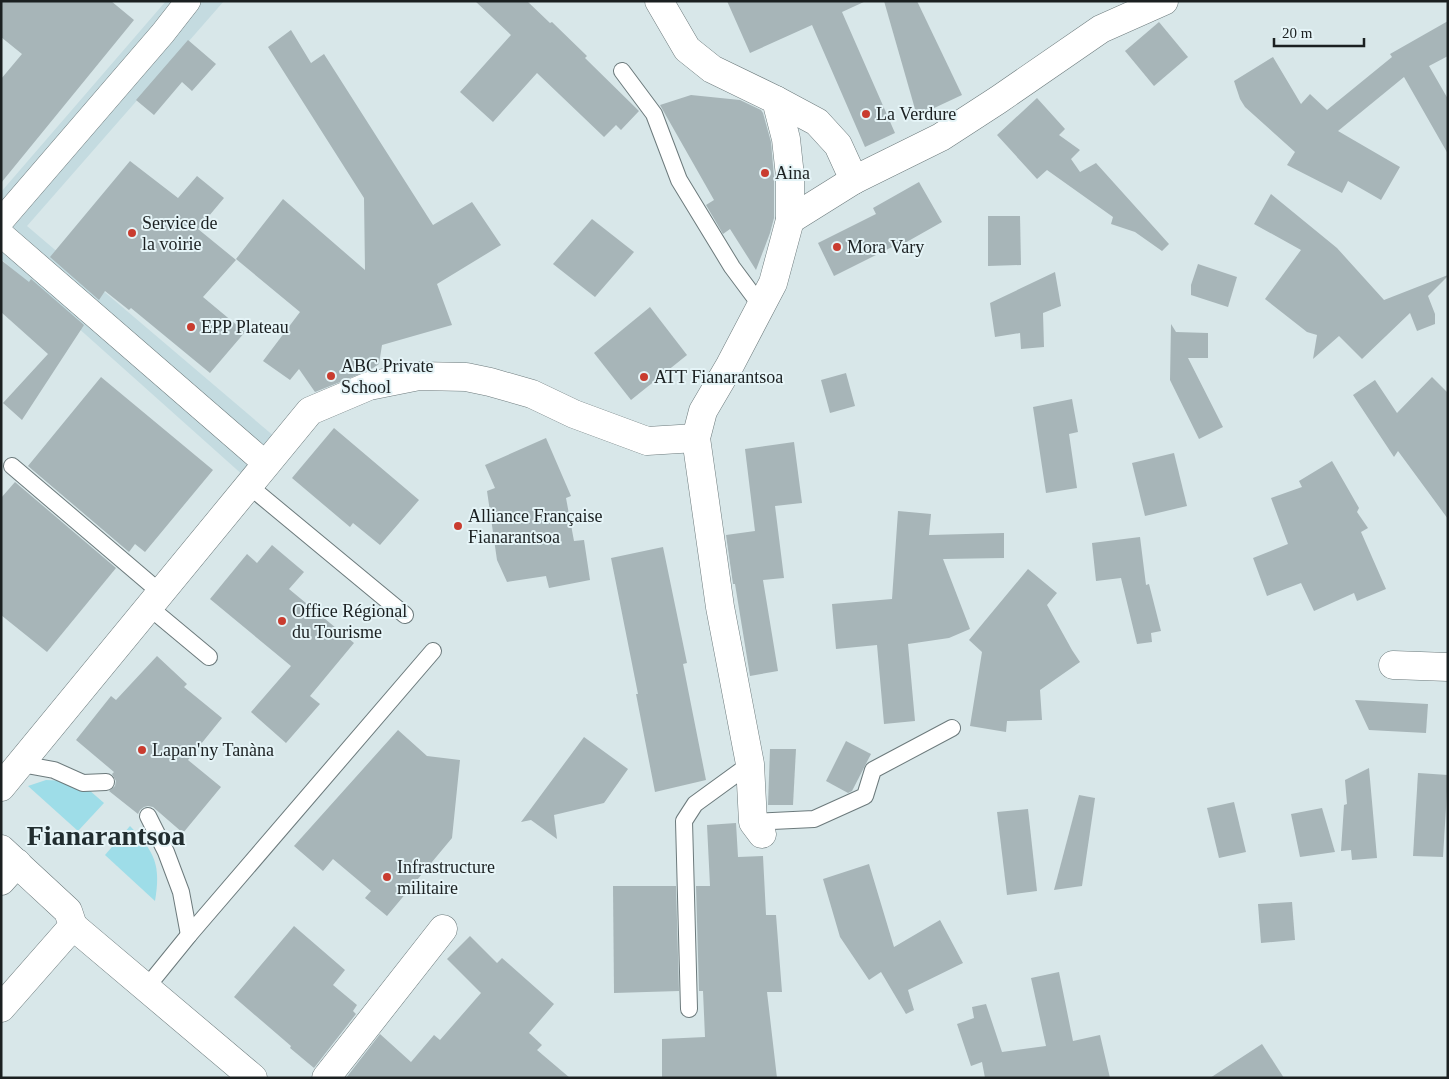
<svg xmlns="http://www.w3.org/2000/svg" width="1449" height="1079" font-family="'Times New Roman',serif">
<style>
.built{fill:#c4dbe0}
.green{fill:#9edde8}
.building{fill:#a7b5b8}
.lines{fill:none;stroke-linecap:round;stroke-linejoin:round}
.service-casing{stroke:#6c7a7c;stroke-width:18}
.pedestrian-casing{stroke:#6c7a7c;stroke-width:26}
.minor-casing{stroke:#6c7a7c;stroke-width:29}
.tertiary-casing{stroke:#6c7a7c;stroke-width:29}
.service{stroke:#fff;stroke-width:16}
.pedestrian{stroke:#fff;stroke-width:25}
.minor{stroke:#fff;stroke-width:28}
.tertiary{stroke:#fff;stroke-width:28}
.poi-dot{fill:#c93c2f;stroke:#e5f4f7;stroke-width:2}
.labels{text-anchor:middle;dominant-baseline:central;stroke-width:4;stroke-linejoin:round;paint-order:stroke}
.poi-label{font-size:18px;fill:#1b2021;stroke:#e5f4f7;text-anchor:start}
.town-label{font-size:28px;font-weight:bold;fill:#212d2f;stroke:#e5f4f7}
</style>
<rect width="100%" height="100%" fill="#d8e7e9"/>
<path class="built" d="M166,1H224L27,226L275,437L245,477L1,259V192Z"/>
<g class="green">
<path d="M46,780L67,781L89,790L104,803L78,831L28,786Z"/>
<path d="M130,826C155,852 161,865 155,901L105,855Z"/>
</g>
<g class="building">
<path d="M1,1H111L134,20L1,183V79L22,54L1,37Z"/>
<path d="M475,1H527L550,23L552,22L587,56L585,58L639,111L621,130L616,125L604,137L537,73L493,122L460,92L511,35Z"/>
<path d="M727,1H866L842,12L895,133L865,147L812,25L750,53Z"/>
<path d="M884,1H917L962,95L917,116Z"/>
<path d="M1448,21V56L1429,66L1448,99V154L1404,77L1338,131L1400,167L1381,200L1348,181L1342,193L1287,165L1295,152L1245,107L1240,99L1234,81L1273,57L1301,104L1310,94L1327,110L1392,57L1390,54Z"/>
<path d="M1159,22L1188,57L1154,86L1125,51Z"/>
<path d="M291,30L311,63L324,54L433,225L472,202L501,245L437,284L452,325L382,345L379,364L370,370L315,392L299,369L290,380L263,361L300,312L236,259L283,199L365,270L364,198L268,47Z"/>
<path d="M188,40L216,64L192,91L182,82L154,115L136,100Z"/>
<path d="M691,95L740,100L761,110L763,113L771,142L774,177V218L770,233L756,270L730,229L723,234L706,205L714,200L660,105Z"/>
<path d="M1037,98L1065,129L1059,135L1080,150L1071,159L1080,172L1096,163L1169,244L1162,251L1135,232L1111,224L1113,217L1047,170L1037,179L997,135Z"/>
<path d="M130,161L178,198L197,176L224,198L198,229L236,260L203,297L245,332L210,373L131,308L129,310L105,291L99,300L50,257Z"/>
<path d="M919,182L942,222L896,248L894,246L834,276L818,243L876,214L873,208Z"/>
<path d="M1271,194L1337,248L1384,300L1448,275V276L1428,296L1435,314V324L1417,331L1410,313L1362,359L1339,336L1313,359L1317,335L1307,332L1265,299L1301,250L1254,224Z"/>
<path d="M988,216H1020L1021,265L988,266Z"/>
<path d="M592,219L634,252L595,297L553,264Z"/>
<path d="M1,260L29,282L31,279L84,325L22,420L3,403L48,354L1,312Z"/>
<path d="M1198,264L1237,277L1228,307L1191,295V285Z"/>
<path d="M1055,272L1061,306L1043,313L1044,347L1021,349L1020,333L995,337L990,303Z"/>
<path d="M650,307L687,355L631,400L594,353Z"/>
<path d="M1171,324L1176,332L1208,333V358H1188L1223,427L1199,439L1170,380Z"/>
<path d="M846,373L855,406L830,413L821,380Z"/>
<path d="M101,377L213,470L145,552L135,544L129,552L28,466Z"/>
<path d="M1432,377L1448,393V519L1398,451L1394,457L1353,395L1375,380L1397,413Z"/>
<path d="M1072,399L1078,432L1069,434L1077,488L1046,493L1033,407Z"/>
<path d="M334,428L419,500L380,545L353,523L350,527L292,478Z"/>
<path d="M546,438L571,496L566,498L574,541L584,540L590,580L549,588L546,576L507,582L497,560L487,491L495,488L485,465Z"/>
<path d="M794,442L802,503L775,506L784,578L763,580L778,671L750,676L735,584H733L726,535L755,531L745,449Z"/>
<path d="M1174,453L1187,506L1145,516L1132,463Z"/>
<path d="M1332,461L1359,508L1357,512L1368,528L1361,532L1386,589L1357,601L1354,593L1314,611L1301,583L1267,596L1253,558L1288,544L1271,498L1302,487L1299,481Z"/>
<path d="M15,482L116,568L47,652L1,615V498Z"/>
<path d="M898,511L931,514L929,535L1004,533V558L943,559L970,629L949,638L908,644L915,721L884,724L877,645L836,649L832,604L892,599Z"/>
<path d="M1140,537L1146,585L1149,584L1161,631L1151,633L1152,642L1137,644L1121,578L1096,581L1092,543Z"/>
<path d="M272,545L304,572L289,589L354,643L310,696L320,704L286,743L251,712L291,666L210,599L247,554L257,563Z"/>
<path d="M663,547L687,663L683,664L706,780L655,792L636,694H638L611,558Z"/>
<path d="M1028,569L1057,593L1047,605L1072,650L1080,662L1040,690L1042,720L1007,721L1006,732L970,726L982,652L969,640Z"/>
<path d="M157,656L187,684L184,687L222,718L188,760L221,787L183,833L153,807L148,806L144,807L140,810L138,814L109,791L115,786L116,781L112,774L114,772L76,740L111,696L116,700Z"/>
<path d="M1355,700L1428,704L1426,733L1369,730Z"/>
<path d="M398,730L427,756L460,760L452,838L387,916L365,898L371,891L333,859L323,871L294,846Z"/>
<path d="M584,737L628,769L604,803L554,815L557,839L531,820L521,822Z"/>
<path d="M846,741L871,754L852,791L848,793L826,781Z"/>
<path d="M770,749H796L793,805H768Z"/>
<path d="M1369,768L1377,858L1352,860L1351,850L1341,851L1344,805L1347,804L1345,780Z"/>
<path d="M1418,773L1448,775L1443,857L1413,856Z"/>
<path d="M1079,795L1095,798L1082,886L1054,890Z"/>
<path d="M1234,802L1246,852L1219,858L1207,808Z"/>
<path d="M1322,808L1335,852L1300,857L1291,814Z"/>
<path d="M1028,809L1037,891L1007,895L997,812Z"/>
<path d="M736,823L738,857L763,856L766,915H776L782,992H767L777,1078H662V1039L705,1037L703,991H699L696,886H710L707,825Z"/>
<path d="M869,864L894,947L940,920L963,963L908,990L914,1010L906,1014L881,972L869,980L840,937L823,879Z"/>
<path d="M613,886H676L679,991L614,993Z"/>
<path d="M1292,902L1295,940L1261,943L1258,904Z"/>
<path d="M294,926L345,970L333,985L357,1005L353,1011L356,1014L314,1068L290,1048L291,1046L234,997Z"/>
<path d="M470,936L497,963L502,958L554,1004L529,1033L542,1045L537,1050L570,1078H346L380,1034L411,1062L434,1035L440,1040L481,993L447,959Z"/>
<path d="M1059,972L1073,1041L1100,1035L1110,1078H985L982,1062L971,1066L957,1024L974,1018L972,1007L986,1004L1002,1052L1046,1046L1031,978Z"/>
<path d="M1262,1044L1284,1078H1210Z"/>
</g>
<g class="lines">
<g class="service-casing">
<g id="service">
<path d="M622,71L654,114L679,180L732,267L761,306"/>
<path d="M12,466L161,593"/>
<path d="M248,485L405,615"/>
<path d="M149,607L209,657"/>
<path d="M21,764L54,770L83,783L106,782"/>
<path d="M148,816L166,852L181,892L189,935"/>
<path d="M753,822L814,819L865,796L873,770L952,728"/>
<path d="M146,988L189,935L433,651"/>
<path d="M689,1009L684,821L695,804L750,764"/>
</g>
</g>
<g class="pedestrian-casing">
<g id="pedestrian">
<path d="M1,221L163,33L188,1"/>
<path d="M1,234L266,464"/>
</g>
</g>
<g class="minor-casing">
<g id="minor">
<path d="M659,1L687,49L712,69L776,100L786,139L790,176V220L773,283L730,365L703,411L696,438L720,607L750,764L753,822L762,834"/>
<path d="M776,100L817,122L838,145L854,180L941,137L998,100L1101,29L1164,1"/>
<path d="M790,220L854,180"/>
<path d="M1393,665L1448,667"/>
<path d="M1,787L310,411L369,386L419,376L466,377L490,382L532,394L574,414L647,441L696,438"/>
<path d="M73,926L253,1078"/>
<path d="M326,1078L443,929"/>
</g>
</g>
<g class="tertiary-casing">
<g id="tertiary">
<path d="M1,849L68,911L73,926L1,1008"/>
<path d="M1,881L17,863"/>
</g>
</g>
<use href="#service" class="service"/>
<use href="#pedestrian" class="pedestrian"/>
<use href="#minor" class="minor"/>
<use href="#tertiary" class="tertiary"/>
</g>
<g class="poi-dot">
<circle cx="866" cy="114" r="5"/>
<circle cx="765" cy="173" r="5"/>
<circle cx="132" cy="233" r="5"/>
<circle cx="837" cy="247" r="5"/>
<circle cx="191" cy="327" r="5"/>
<circle cx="331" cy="376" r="5"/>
<circle cx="644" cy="377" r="5"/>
<circle cx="458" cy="526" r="5"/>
<circle cx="282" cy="621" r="5"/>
<circle cx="142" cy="750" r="5"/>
<circle cx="387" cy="877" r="5"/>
</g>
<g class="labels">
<g class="poi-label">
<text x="876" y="114">La Verdure</text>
<text x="775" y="173">Aina</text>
<text x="142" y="223">Service de<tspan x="142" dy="21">la voirie</tspan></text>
<text x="847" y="247">Mora Vary</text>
<text x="201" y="327">EPP Plateau</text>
<text x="341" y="366">ABC Private<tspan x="341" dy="21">School</tspan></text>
<text x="654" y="377">ATT Fianarantsoa</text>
<text x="468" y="516">Alliance Française<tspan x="468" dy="21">Fianarantsoa</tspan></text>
<text x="292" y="611">Office Régional<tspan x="292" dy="21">du Tourisme</tspan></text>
<text x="152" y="750">Lapan'ny Tanàna</text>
<text x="397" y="867">Infrastructure<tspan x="397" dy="21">militaire</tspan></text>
</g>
<g class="town-label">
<text x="106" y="835">Fianarantsoa</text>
</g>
</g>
<rect width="1449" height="1079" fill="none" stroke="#1b2021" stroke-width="5"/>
<path d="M1274 38v8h90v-8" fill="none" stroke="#1b2021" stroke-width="2.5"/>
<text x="1282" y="38" font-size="15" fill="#1b2021" stroke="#e5f4f7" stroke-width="4" paint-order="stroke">20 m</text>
</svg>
